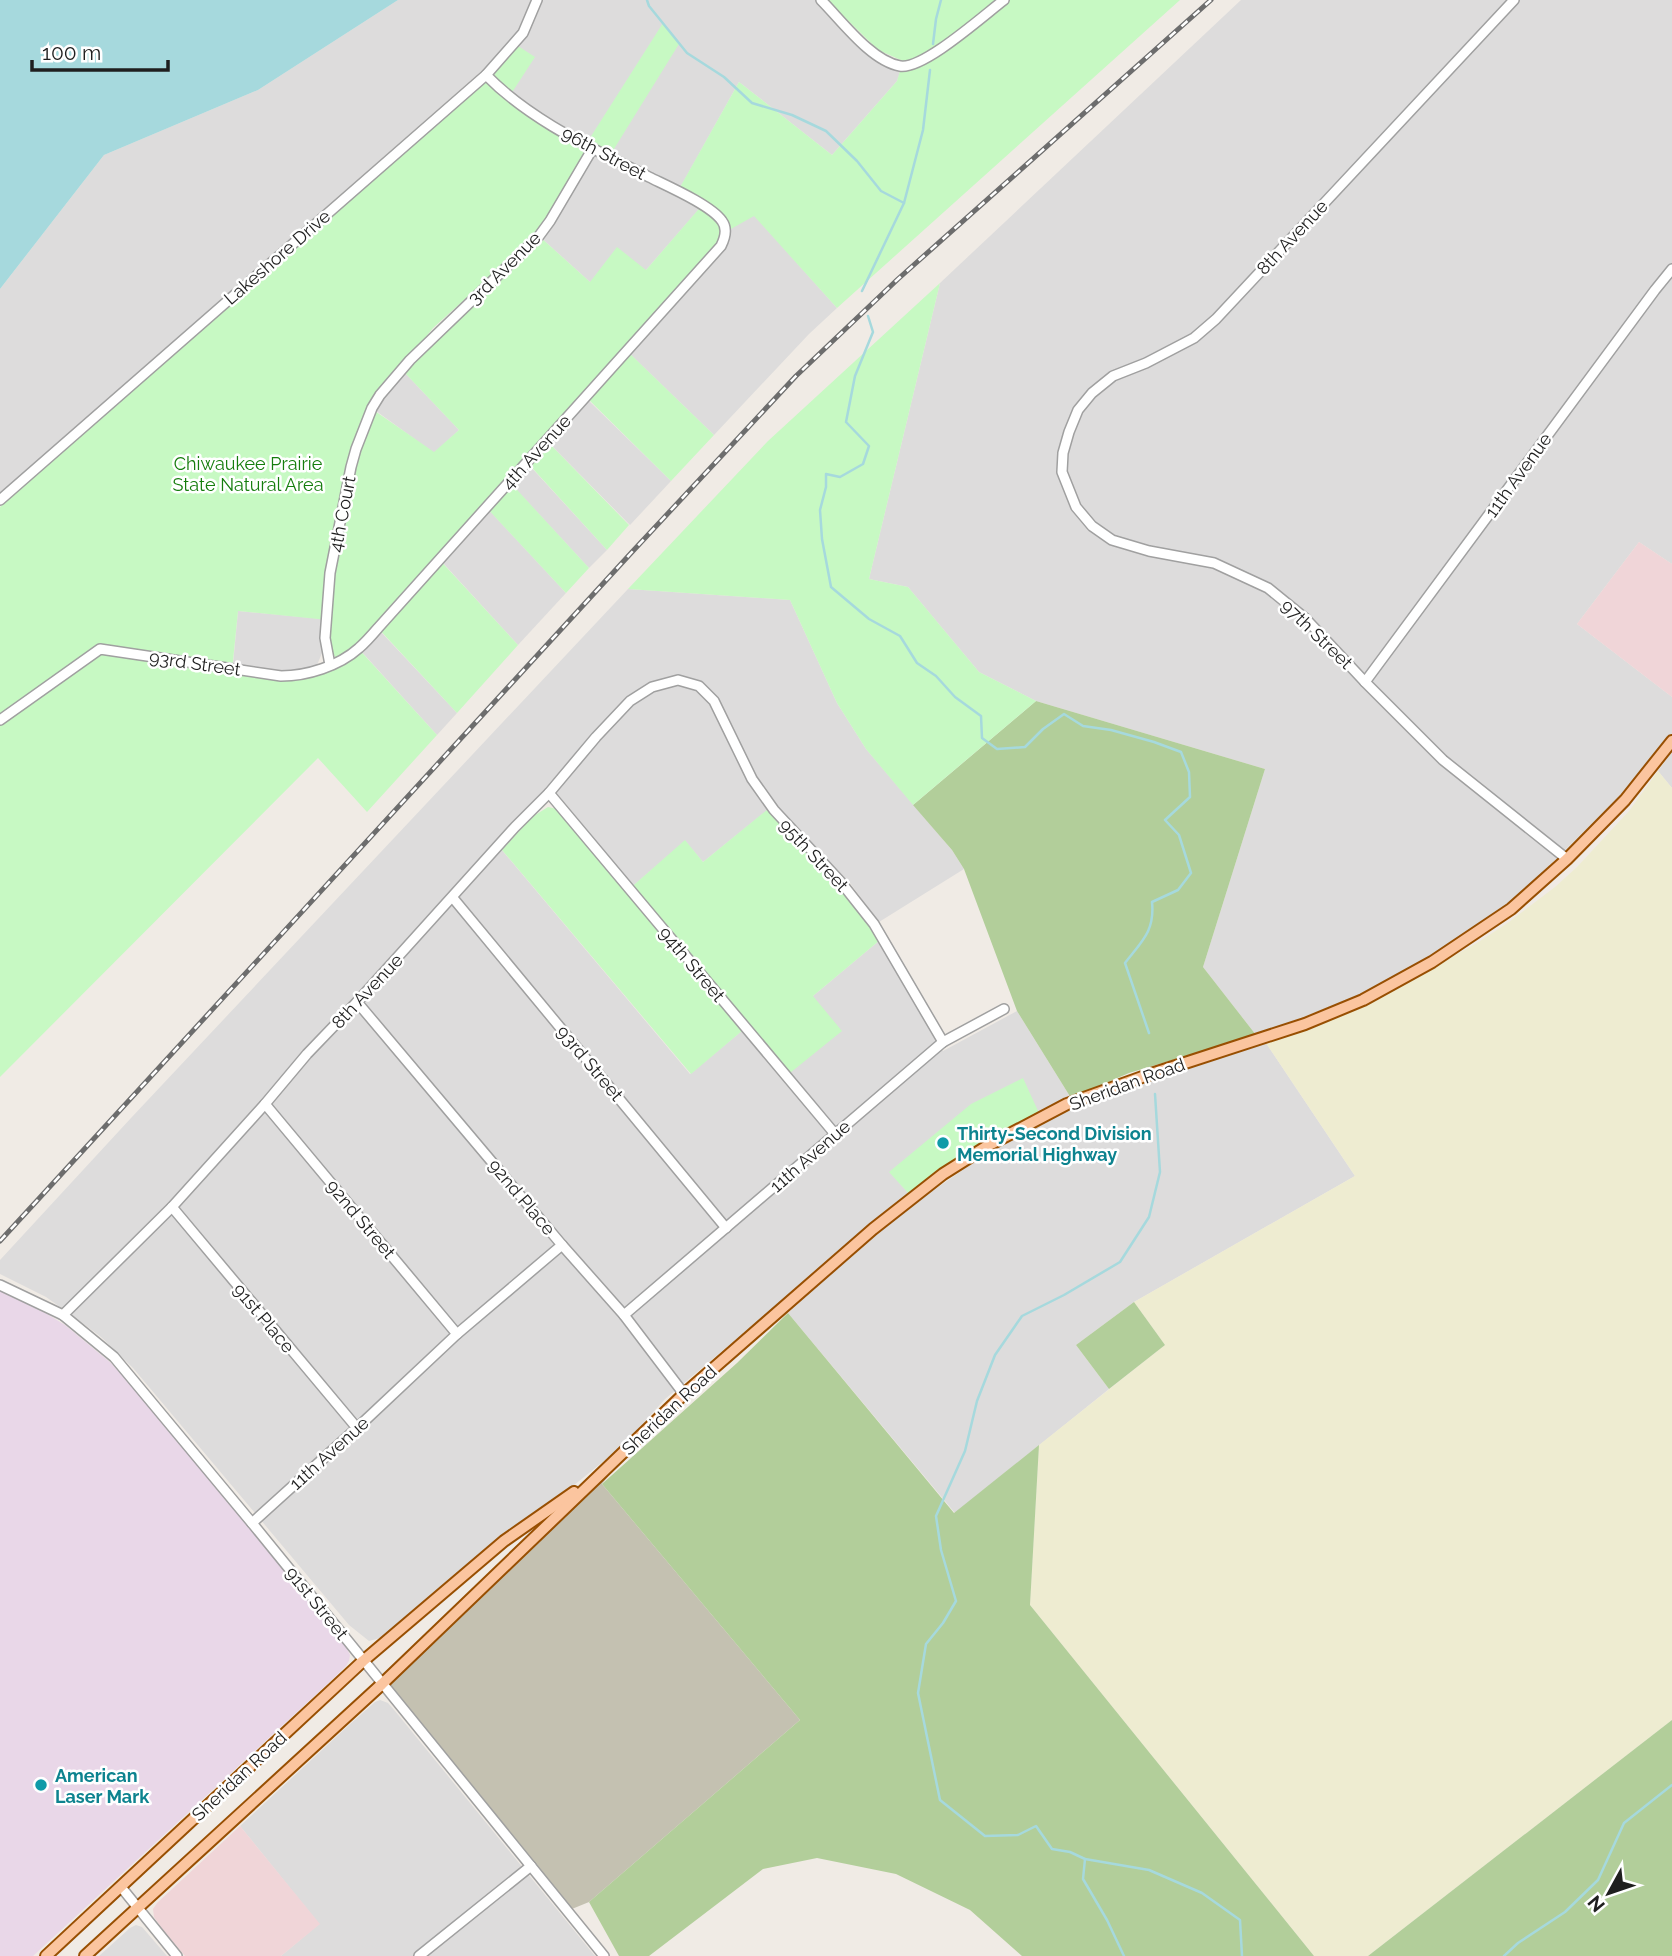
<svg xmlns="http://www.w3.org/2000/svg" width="1672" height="1956" font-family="Raleway,sans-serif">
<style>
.residential{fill:#dddcdc}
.commercial{fill:#f0d5d8}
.industrial{fill:#e9d7e8}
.construction{fill:#c4c1b1}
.farmland{fill:#eeecd1}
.forest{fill:#b2ce9a}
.park{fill:#c7f9c3;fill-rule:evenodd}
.water{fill:#a6d9dd}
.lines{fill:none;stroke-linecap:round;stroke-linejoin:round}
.stream{stroke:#a6d9dd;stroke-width:2.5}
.minor-casing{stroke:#a0a0a0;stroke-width:12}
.major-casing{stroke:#984f02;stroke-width:14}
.minor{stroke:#fff;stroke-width:9}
.major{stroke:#fbc59f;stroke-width:10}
.rail-casing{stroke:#6d6d6d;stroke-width:5}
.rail{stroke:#fff;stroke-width:2.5;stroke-dasharray:8;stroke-linecap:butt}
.culture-dot{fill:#0f9aa8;stroke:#fff;stroke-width:2.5}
.labels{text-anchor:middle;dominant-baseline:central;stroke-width:5;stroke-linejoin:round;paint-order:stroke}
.street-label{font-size:18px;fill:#1f1f1f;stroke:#fff}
.park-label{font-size:18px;fill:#157d0d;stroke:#fff}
.culture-label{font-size:18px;font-weight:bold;fill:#0d838f;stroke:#fff;text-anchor:start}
</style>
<rect width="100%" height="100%" fill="#f0ebe5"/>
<g class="residential">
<path d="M398,0H817L826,10L901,69L897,81L832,155L739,82L676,195L700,208L646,270L590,282L539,236L598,148L679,43L663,24L588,142L509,97L493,61L0,493V289L104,155L258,90Z"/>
<path d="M1241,0H1672V564L1639,542L1577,624L1672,697V734L1649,766L1602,814L1517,897L1488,919L1430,960L1401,975L1358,996L1256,1035L1203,967L1265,769L1036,701L979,672L908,587L869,579L940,283Z"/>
<path d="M754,215L837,308L809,334L714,435L629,353L721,252L728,243L729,229Z"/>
<path d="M404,372L459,430L434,453L372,408Z"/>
<path d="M588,400L671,481L630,525L549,443Z"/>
<path d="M529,465L607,550L589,568L512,485Z"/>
<path d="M489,510L566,593L518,645L443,563Z"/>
<path d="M628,589L790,600L837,703L866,749L952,850L964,869L879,922L850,883L775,804L703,862L685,841L633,886L551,786L496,843L690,1074L743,1030L783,1079L813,996L880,940L943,1051L1017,1011L1071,1098L1039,1113L890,1172L909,1194L665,1399L628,1440L610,1456L568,1490L488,1547L380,1638L369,1641L349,1625L133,1368L101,1337L85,1325L46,1297L0,1274V1260L131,1118Z"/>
<path d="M238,611L323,619L322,653L317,665L313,667L293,671H276L233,664Z"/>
<path d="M380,631L457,713L437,735L361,651Z"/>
<path d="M1672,752V788L1658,771Z"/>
<path d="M1266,1043L1355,1176L1134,1302L1076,1345L1109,1389L955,1513L788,1313L879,1231L934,1190L970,1165L1023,1134L1062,1113L1116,1091L1169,1072Z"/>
<path d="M380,1700L388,1703L395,1711L595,1956H281L319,1924L240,1826L349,1725L375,1702Z"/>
<path d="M136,1925L142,1927L167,1956H99L130,1928Z"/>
</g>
<g class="commercial">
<path d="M1639,542L1672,564V697L1577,624Z"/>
<path d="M240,1826L320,1924L281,1956H185L163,1930L154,1917L153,1909L157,1903Z"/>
</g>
<path class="industrial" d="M0,1291L47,1314L65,1325L111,1363L145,1400L256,1532L347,1649L350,1655L349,1661L346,1666L335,1677L33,1956H0Z"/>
<path class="construction" d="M643,1433L602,1484L800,1720L589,1902L567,1911L382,1684Z"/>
<path class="farmland" d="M1658,771L1672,788V1720L1368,1956H1314L1030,1605L1039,1445L1165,1345L1134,1302L1355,1176L1266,1043L1298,1031L1389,992L1477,943L1509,922L1555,887L1577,867L1629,811Z"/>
<g class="forest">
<path d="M1036,701L1265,769L1203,967L1256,1035L1129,1073L1071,1098L1017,1011L964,869L952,850L913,805Z"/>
<path d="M1134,1302L1165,1345L1109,1389L1076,1345Z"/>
<path d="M788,1313L954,1513L1039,1445L1030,1605L1314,1956H1022L970,1910L896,1874L817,1858L763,1869L649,1956H619L589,1902L800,1720L602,1484L737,1363Z"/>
<path d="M1672,1720V1956H1368Z"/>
</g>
<g class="park">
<path d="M827,0H1180L837,308L754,216L722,234L712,251L624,348L714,435L671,481L583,394L544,438L629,525L607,550L525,460L507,479L589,568L566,593L484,505L437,557L518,645L457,713L376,626L356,646L437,735L367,812L318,758L0,1077V507L464,101L518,46L535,57L509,97L588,141L663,23L679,44L609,157L590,153L545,227L433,328L392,380L372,409L434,452L459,430L404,372L539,236L590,282L617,247L646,270L704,203L679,189L739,82L832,155L897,81L903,61L878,50ZM238,611L328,620L329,646L340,666L297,680H286L232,671Z"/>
<path d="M940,283L869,579L908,587L979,672L1036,701L913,805L866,749L837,703L790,600L628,589L768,441Z"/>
<path d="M548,807L557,809L627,891L685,840L703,862L768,809L846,894L880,940L813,996L842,1031L790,1073L749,1025L691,1074L502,850L532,817Z"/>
<path d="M1023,1078L1039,1113C994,1136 949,1162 909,1194L889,1172L971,1104Z"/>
</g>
<path class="water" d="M0,0H398L258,90L104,155L0,289Z"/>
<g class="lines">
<g class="stream">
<path d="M647,0L649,6L687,53L724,77L752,103L792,115L826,131L857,161L881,191L904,203"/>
<path d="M933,44L936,19L941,0"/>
<path d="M862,291L904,203L923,130L930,70"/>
<path d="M868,316L873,332L855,376L846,422L869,446L863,464L840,477L826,474V487L820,510L822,539L831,587L869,619L900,636L917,663L936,676L955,697L981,716L982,738L997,749L1025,747L1043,729L1064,714L1083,726L1111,730L1154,742L1181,752L1189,772L1190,797L1165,820L1179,835L1191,873L1178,890L1152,902C1155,931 1142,941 1125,963L1149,1033"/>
<path d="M1155,1094L1160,1172L1149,1217L1120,1262L1064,1295L1022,1316L995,1355L977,1401L965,1451L936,1516L941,1550L956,1601L943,1623L926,1644L918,1693L940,1800L985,1836L1018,1835L1036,1826L1052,1849L1070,1852L1085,1859L1149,1870L1202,1893L1240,1920L1242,1956"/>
<path d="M1085,1859L1083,1879L1107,1920L1124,1956"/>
<path d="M1504,1956L1518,1943L1565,1912L1598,1880L1624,1823L1672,1785"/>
</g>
<g class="minor-casing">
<g id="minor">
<path d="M821,0C841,20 871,61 900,66C923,70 984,15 1004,0"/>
<path d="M1514,0L1216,319L1194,338L1146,363L1113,376L1092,393L1078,410L1069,432L1063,453L1062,472L1076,507L1092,526L1112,540L1149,551L1214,563L1268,588L1306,619L1365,682L1443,760L1567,859"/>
<path d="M0,500L486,75L523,33L537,0"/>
<path d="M330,665L325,638L330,573L351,467L356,449L372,408L380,395L410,360L539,236L550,221L593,148"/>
<path d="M1365,682L1655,290L1672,269"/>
<path d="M0,720L100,649L281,676C307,676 339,666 359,648C366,642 372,635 378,628L721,246C725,238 728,229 722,221C711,205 667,186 649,177C592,148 531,121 486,75"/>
<path d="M549,793L835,1134"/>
<path d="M453,898L726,1228"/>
<path d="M357,1002L562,1245L624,1315L684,1394"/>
<path d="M265,1104L457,1334"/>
<path d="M172,1207L357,1428"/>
<path d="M0,1285L63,1315L114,1357L252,1523L604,1956"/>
<path d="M63,1315L172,1207L265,1104L307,1054L357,1002L515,827L549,793L596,737L630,701L652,687L678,680L699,686L714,701L752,779L774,810L840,881L874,924L943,1042"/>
<path d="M624,1315L943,1042L1004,1009"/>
<path d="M252,1523L357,1428L457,1334L562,1245"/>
<path d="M121,1887L177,1956"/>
<path d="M419,1956L531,1866"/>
</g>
</g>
<g class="major-casing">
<g id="major">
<path d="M46,1956L363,1661L504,1541L574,1492"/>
<path d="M85,1956L382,1684L684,1394L873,1229L943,1174L989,1145L1067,1104L1145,1076L1305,1024L1363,1000L1432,962L1511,909L1567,859L1625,800L1672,741"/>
</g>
</g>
<use href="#minor" class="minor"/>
<use href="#major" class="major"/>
<g class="rail-casing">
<path id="rail" d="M0,1241L632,552L796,376L898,279L1211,0"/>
</g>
<use href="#rail" class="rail"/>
</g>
<g class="culture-dot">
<circle cx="943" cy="1143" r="7"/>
<circle cx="41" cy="1785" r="7"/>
</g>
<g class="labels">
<g class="street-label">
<text transform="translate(604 153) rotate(28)">96th Street</text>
<text transform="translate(1292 237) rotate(-47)">8th Avenue</text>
<text transform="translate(277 257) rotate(-41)">Lakeshore Drive</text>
<text transform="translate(504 268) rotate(-45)">3rd Avenue</text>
<text transform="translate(536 452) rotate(-48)">4th Avenue</text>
<text transform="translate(1518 475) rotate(-54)">11th Avenue</text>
<text transform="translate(342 514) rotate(-79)">4th Court</text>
<text transform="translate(1317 634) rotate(44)">97th Street</text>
<text transform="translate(195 663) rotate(8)">93rd Street</text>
<text transform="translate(814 855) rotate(47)">95th Street</text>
<text transform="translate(692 964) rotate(50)">94th Street</text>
<text transform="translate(367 991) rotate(-47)">8th Avenue</text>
<text transform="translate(590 1063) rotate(50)">93rd Street</text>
<text transform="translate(1127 1084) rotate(-20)">Sheridan Road</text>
<text transform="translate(810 1156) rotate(-41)">11th Avenue</text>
<text transform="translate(522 1197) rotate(50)">92nd Place</text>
<text transform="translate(361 1219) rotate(50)">92nd Street</text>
<text transform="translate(264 1318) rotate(50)">91st Place</text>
<text transform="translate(669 1410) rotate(-43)">Sheridan Road</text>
<text transform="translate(329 1453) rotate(-42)">11th Avenue</text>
<text transform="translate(317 1603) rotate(51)">91st Street</text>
<text transform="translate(239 1776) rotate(-43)">Sheridan Road</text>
</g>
<g class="park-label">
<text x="248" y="463">Chiwaukee Prairie<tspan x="248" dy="21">State Natural Area</tspan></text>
</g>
<g class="culture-label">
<text x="957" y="1133">Thirty-Second Division<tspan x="957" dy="21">Memorial Highway</tspan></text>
<text x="55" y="1775">American<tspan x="55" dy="21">Laser Mark</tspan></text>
</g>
</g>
<g transform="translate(1609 1893) rotate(230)" stroke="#ffffff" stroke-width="5" paint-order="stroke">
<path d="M0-5L12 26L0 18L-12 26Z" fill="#1f1f1f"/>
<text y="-10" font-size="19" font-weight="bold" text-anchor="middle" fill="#1f1f1f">N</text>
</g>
<path d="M32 60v10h136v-10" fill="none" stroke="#1f1f1f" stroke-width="3.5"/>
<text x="42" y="60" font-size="21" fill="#1f1f1f" stroke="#ffffff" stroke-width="5" paint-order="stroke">100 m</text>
</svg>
